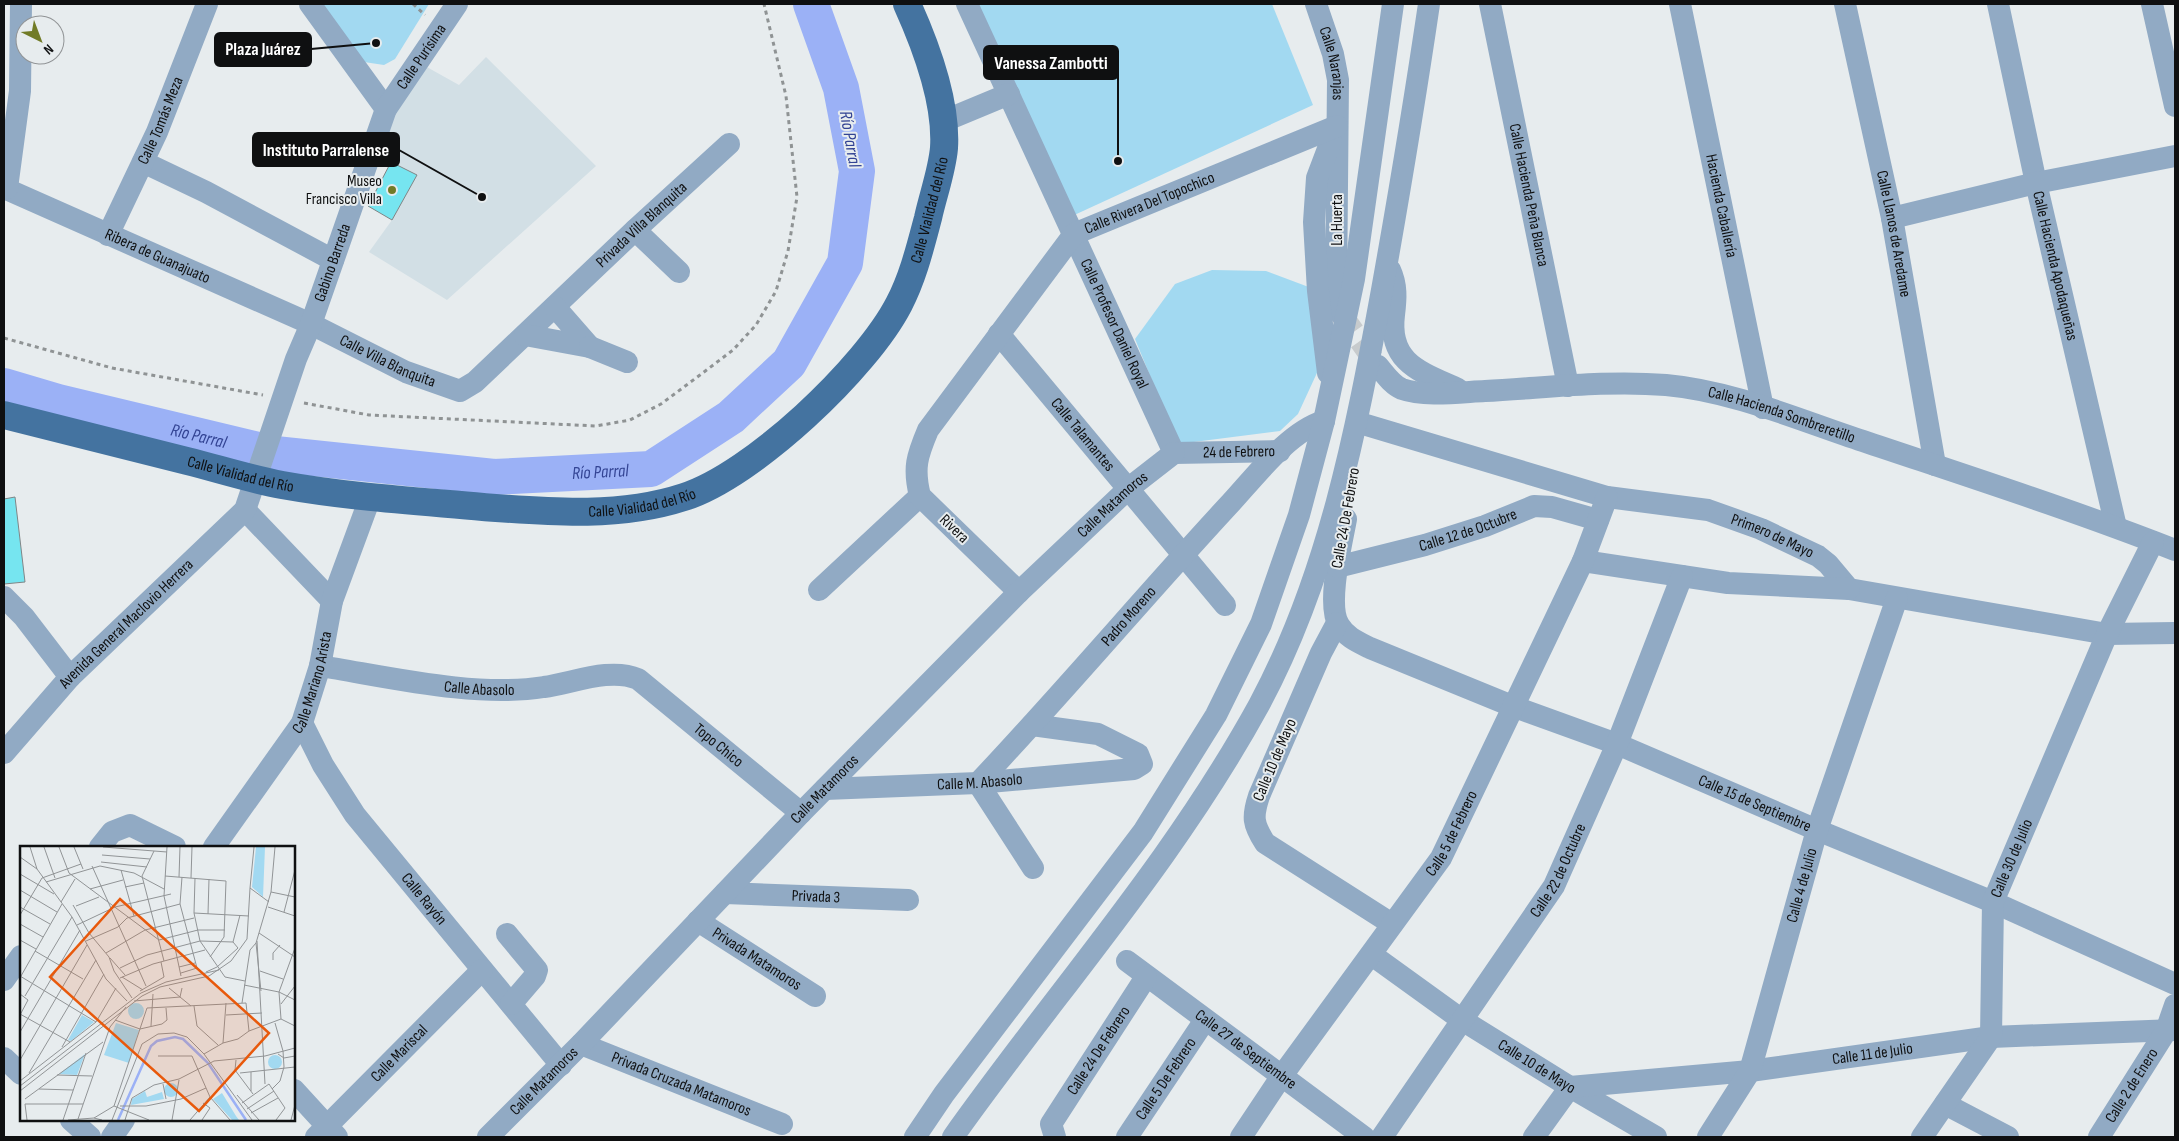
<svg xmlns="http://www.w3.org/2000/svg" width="2179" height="1141" font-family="'Sofia Sans Condensed',sans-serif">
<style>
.built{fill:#d2dfe5}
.green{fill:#a2d9f1}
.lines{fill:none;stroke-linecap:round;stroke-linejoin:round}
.river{stroke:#9bb1f6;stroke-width:36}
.building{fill:#76e5f0;stroke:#808586}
.minor-tunnel{stroke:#c7cbcd;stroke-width:22;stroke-dasharray:22 11;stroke-linecap:butt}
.path{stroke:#8f9394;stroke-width:3;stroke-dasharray:4 4;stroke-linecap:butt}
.minor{stroke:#91aac4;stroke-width:22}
.major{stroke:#4473a0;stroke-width:28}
.poi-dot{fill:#717b26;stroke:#e7ecee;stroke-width:2}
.labels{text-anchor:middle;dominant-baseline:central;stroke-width:4;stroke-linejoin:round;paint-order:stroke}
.street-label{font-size:16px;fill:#0f1011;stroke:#e7ecee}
.poi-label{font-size:16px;fill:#0f1011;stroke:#e7ecee;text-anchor:end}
.water-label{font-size:18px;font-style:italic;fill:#334494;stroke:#e7ecee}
.inset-river{fill:none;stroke:#9bb1f6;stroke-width:2.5}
.inset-road{fill:none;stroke:#919496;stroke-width:1}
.view{fill:#e8590c;fill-opacity:0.15;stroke:#e8590c;stroke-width:2.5}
.inset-edge{fill:none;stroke:#0f1011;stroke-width:2.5}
.leader{fill:none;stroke:#0f1011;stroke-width:2}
.callout-dot{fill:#0f1011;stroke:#e7ecee;stroke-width:2}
.callout{fill:#0f1011;stroke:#0f1011;stroke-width:2}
.callout-label{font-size:18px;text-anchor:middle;font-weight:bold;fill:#fff}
</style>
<rect width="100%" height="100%" fill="#e7ecee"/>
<path class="built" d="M486,57L596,166L447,300L369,252L392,220L416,175L391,162L376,151L383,126L425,66L459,85Z"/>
<g class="green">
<path d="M322,4H429L395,59L384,65L364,62Z"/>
<path d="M974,4H1272L1313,105L1070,217Z"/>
<path d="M1212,270L1266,271L1314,289L1328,349L1298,414L1280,431L1178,444L1135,339L1175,284Z"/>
</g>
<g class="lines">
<path class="river" id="s1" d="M4,386L58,402L275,454L494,477L651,469L731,417L789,363L845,263L857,171L841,88L811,4"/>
</g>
<g class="building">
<path d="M391,162L417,175L392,220L368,206Z"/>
<path d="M15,497L25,582L4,584V499Z"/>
</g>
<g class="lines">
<path class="minor-tunnel" d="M1341,314L1378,366"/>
<g class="path">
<path d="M413,4L425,15"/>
<path d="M4,338L112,368L263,395"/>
<path d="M304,403L369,415L596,426L630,420L661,404L700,375L733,350L756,325L776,291L788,251L797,197L786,96L764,4"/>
</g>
<g class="minor">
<path d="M310,4L386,109"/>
<path id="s2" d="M967,4L1174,453"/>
<path id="s3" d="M1316,4L1333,54L1338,80L1336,290L1341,314"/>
<path id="s4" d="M1490,4L1568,386"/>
<path id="s5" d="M1680,4L1763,408"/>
<path id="s6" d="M1845,4L1892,218L1935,465"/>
<path id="s7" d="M1998,4L2036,183L2116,527"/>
<path d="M2152,4L2175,106"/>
<path d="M944,121L1009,94"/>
<path d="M143,162L206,192L333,260"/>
<path id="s8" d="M4,188L311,324L406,372L460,391L475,382L635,230L729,144"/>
<path d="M7,188L20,91L21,4"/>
<path d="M1892,218L2036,183L2175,156"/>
<path d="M635,230L679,272"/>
<path id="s9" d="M108,235L157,132L207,4"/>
<path d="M1390,270C1397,285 1396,299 1394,315C1388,363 1421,372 1458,389"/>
<path id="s10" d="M999,334L1225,605"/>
<path d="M525,335L590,347L555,307"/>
<path d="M590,347L627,362"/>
<path id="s11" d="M1378,366C1385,374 1392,385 1402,389C1424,397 1462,392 1485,391C1545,388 1606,380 1666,385C1733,391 1799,420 1863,441C1967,476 2073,510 2175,550"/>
<path d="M1328,373L1318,291L1314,222L1317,178L1331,141"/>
<path id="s12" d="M1363,424L1607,497L1708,510L1761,529L1818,556L1828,564L1849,589L2107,634L2175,633"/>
<path id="s13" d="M1174,453L1280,451"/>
<path d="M245,510L332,601"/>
<path id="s14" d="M1346,519C1342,542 1326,605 1339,625C1346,637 1358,642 1370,648L1512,706L1617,744L1817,830L1993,902L2175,984"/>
<path d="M1583,561L1728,583L1849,589"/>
<path id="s15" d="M1337,567L1425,545L1485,526L1534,506L1552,507L1598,520"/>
<path d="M819,590L920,496"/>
<path id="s16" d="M1019,592L920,496C913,468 917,456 928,430L1074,234L1337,126"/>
<path d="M4,597L24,617L70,677"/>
<path d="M1337,623L1321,653L1259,796C1252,817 1253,824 1265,843L1392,924"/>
<path id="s17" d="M320,666C389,677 476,698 544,687C573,683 610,667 638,679L801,813"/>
<path id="s18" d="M302,723L323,765L355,815L561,1065"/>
<path id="s19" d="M4,753L70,677L245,510L296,359L311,324L386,109L457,4"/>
<path id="s20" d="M825,789L978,783L1134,769L1142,764L1138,754L1098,734L1032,725"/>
<path d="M100,847L112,832L130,825L175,847"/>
<path id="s21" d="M214,847L302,723L320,666L332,601L370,498"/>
<path id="s22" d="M1033,868L978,783C1063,693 1142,599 1226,508C1252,481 1287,432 1324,421"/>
<path id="s23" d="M725,893L908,900"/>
<path id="s24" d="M698,921L815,996"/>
<path d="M507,934L537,970L535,976L511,1004"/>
<path id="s25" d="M1372,955L1462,1020L1570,1087L1656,1137"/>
<path id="s26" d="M1127,961L1364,1137"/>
<path d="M4,980L21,956"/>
<path id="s27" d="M581,1044L782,1124"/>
<path d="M4,1058L21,1074"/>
<path d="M294,1090L337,1137"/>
<path d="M1945,1104L2008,1137"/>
<path d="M71,1120L90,1137"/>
<path d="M112,1137L124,1120"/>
<path id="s28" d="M316,1137L482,970"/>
<path id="s29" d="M488,1137L581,1044L801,813L1019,592L1129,488L1174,453"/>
<path d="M915,1137L944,1094L1143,832L1216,715L1261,624L1299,515L1324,421L1354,279L1393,4"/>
<path d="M953,1137C1055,993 1173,862 1259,705C1328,577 1356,432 1382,290C1399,195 1415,99 1429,4"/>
<path id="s30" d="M1055,1137L1051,1124L1146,977"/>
<path id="s31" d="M1127,1137L1205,1020"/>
<path id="s32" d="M1241,1137L1281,1077L1441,858L1583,561L1607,497"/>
<path id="s33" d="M1382,1137L1554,886L1617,744L1682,576"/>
<path id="s34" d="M1534,1137L1570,1087L1750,1071L1991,1037L2175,1030"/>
<path id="s35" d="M1708,1137L1750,1071L1817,830L1897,598"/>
<path id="s36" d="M1922,1137L1991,1037L1993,902L2107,634L2153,542"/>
<path id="s37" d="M2099,1137L2166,1031L2175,1005"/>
</g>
<path class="major" id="s38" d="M4,415C65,430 126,446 187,461C219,469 250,479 282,485C349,497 416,501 483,507C550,512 620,518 684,497C753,475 866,368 899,304C913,277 920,248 928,218C933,195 942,171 944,148C947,101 926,46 907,4"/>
</g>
<circle class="poi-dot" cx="392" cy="190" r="5"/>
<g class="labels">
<g class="street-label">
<text stroke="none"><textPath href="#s19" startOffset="831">Calle Purísima</textPath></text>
<text stroke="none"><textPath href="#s3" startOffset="62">Calle Naranjas</textPath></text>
<text stroke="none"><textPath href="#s9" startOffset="126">Calle Tomás Meza</textPath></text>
<text stroke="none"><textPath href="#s4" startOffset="195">Calle Hacienda Peña Blanca</textPath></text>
<text stroke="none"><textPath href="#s16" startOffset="532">Calle Rivera Del Topochico</textPath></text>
<text stroke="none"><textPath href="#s5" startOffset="206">Hacienda Caballería</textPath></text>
<text stroke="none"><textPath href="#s38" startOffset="1084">Calle Vialidad del Río</textPath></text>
<text transform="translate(1337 220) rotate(-90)">La Huerta</text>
<text stroke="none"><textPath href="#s8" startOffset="746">Privada Villa Blanquita</textPath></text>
<text stroke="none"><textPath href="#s6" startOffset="235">Calle Llanos de Aredame</textPath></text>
<text stroke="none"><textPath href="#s8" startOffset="168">Ribera de Guanajuato</textPath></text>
<text stroke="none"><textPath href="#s19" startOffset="605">Gabino Barreda</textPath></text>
<text stroke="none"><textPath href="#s7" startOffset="268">Calle Hacienda Apodaqueñas</textPath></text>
<text stroke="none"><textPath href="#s2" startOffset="352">Calle Profesor Daniel Royal</textPath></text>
<text stroke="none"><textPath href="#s8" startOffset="421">Calle Villa Blanquita</textPath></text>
<text stroke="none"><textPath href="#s11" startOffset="418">Calle Hacienda Sombreretillo</textPath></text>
<text stroke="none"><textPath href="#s10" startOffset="131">Calle Talamantes</textPath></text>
<text stroke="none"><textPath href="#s13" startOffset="65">24 de Febrero</textPath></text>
<text stroke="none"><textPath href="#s38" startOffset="244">Calle Vialidad del Río</textPath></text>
<text stroke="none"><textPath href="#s38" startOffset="649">Calle Vialidad del Río</textPath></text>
<text stroke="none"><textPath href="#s29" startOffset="889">Calle Matamoros</textPath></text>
<text transform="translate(1346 518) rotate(-80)">Calle 24 De Febrero</text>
<text transform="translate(954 529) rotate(44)">Rivera</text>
<text stroke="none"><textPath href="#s15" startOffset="136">Calle 12 de Octubre</textPath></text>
<text stroke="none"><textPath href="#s12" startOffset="426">Primero de Mayo</textPath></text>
<text stroke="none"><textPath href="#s22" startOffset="326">Padro Moreno</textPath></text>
<text stroke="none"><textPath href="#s19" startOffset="178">Avenida General Maclovio Herrera</textPath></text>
<text stroke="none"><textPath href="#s21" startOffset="194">Calle Mariano Arista</textPath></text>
<text stroke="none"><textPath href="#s17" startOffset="161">Calle Abasolo</textPath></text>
<text stroke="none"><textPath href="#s17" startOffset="426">Topo Chico</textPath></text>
<text transform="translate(1275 760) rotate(-67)">Calle 10 de Mayo</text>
<text stroke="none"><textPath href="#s20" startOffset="155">Calle M. Abasolo</textPath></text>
<text stroke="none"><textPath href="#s29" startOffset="484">Calle Matamoros</textPath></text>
<text stroke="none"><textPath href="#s14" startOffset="562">Calle 15 de Septiembre</textPath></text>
<text stroke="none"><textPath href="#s32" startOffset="370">Calle 5 de Febrero</textPath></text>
<text stroke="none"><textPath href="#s36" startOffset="304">Calle 30 de Julio</textPath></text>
<text stroke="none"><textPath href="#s33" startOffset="320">Calle 22 de Octubre</textPath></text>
<text stroke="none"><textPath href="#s35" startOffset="271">Calle 4 de Julio</textPath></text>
<text stroke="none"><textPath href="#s23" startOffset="91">Privada 3</textPath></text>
<text stroke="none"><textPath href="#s18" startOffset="215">Calle Rayón</textPath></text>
<text stroke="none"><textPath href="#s24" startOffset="70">Privada Matamoros</textPath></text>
<text stroke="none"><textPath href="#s30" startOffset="101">Calle 24 De Febrero</textPath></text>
<text stroke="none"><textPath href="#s26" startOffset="148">Calle 27 de Septiembre</textPath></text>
<text stroke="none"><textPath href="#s28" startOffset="118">Calle Mariscal</textPath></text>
<text stroke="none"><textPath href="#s34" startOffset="366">Calle 11 de Julio</textPath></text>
<text stroke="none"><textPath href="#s25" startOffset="199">Calle 10 de Mayo</textPath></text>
<text stroke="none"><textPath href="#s31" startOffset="70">Calle 5 De Febrero</textPath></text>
<text stroke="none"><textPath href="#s29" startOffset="79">Calle Matamoros</textPath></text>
<text stroke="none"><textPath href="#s27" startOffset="108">Privada Cruzada Matamoros</textPath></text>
<text stroke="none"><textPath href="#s37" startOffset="61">Calle 2 de Enero</textPath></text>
</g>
<g class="poi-label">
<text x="382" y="181">Museo<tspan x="382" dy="18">Francisco Villa</tspan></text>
</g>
<g class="water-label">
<text transform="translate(850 139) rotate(80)">Río Parral</text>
<text stroke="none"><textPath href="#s1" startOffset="201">Río Parral</textPath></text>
<text stroke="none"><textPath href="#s1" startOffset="606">Río Parral</textPath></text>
</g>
</g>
<g transform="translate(20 846)">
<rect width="275" height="275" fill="#e7ecee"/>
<path d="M236,1H245L243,51L232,41ZM108 165a8 8 0 1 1 16 0a8 8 0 1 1-16 0ZM62,169L74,176L51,195L48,194ZM96,177L119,184L109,217L84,209ZM65,208L57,229L39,228ZM248 216a7 7 0 1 1 14 0a7 7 0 1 1-14 0ZM144 244a7 7 0 1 1 14 0a7 7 0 1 1-14 0ZM125,245L127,251L142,246L144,253L111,259L112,253ZM202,247L216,270L219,274H212L193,253Z" fill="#a2d9f1"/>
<path class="inset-river" d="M98,274L131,200L137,195L155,191L163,193L188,217L226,274"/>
<path class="inset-road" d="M10,1L17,23M24,1L35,32M39,1L49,27L139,94L178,84H205M54,1L63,23M83,1L147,6M147,1L144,50L161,130M234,1L230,42L249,56M82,9L130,13M0,11L17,23L52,71L86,133L107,155M81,16L127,21M72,20L126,140M101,24L114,70M0,28L34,48M122,30L144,115M122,30L134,5M145,30L206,35L204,91L190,111M159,31L160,1M22,32L61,18M171,32L172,1M175,32L174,67L180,95L205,131L225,135M26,36L80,20L114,27L144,43M105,41L124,37M70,43L103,34M0,44L37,66M251,46L275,51M41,56L55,33M53,59L69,87L89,111L94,125L112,152M56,60L79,51M0,61L30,78M248,61L275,70M264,66L275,24M174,67L229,70M188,68L189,33M0,69L22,32M0,78L23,91M57,79L95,61L151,48M239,87L275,111M0,94L16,103M66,95L98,81L107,72L160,58M237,95L245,238M213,96L220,69M15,105L63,133M86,107L125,84L174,72M90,112L105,129M253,114V107L260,99M159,121L175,117M100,122L127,109L180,95L213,96L218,102L197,121L186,126M240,125L263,133M161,127L177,122L160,58L162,31M0,130L76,176M1,130L42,58M102,131L123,144M100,132L133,118L185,104M224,139L259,146L275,154M149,142L171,160M120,145L144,131L141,116M241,145L236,97L251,46L255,1M0,148L8,154L0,169M5,150L52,71M114,155L160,151L162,142M222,157L230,104L236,97M261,158L275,140M174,160L177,180L198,199M127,162L226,157L229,185M0,168L50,196M206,169L242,167M261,173L259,146L275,102M261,173L275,180M95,174L120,183L142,178L147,174L146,162M131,180L133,148M0,186L60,84M203,197L206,157M42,201L84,128M184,208L203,197L218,193L229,185L261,173M258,208L264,212L275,210M138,210H172L190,251L210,274M0,214L67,99M216,214L215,224L233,248M231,226V245M9,227L76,114M220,227L275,221M37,229L72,230M0,235L76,176L96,142M143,238L146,253M0,240L121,147L146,136L199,124M19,243L53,244M252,243L260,235L264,221L263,205L255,177M0,245L122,150L140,141L189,130L211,115L227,93L230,42M217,249L239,274M5,253L83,196M222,257L249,238L265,262L256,274M5,258H63M5,258L7,274M94,260L127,162M100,260H126L161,253L186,242M227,263L254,245M231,267L258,252M74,272L94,260L129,274M58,273L90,181L106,161M43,274L66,207M48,274L74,272L82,274M92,274L122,198L138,188L154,187L167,191L184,208L232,274M105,274L112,252L134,239L159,233L194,215L245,210L275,202M152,274L159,234M170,274L190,251M182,274L190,262L183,257M271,274L275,259"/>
<path class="view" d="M100,53L249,187L179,265L30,131Z"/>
<rect width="275" height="275" class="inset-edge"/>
</g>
<path class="leader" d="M376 43L311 49M1118 161L1118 63M482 197L399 150"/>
<g class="callout-dot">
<circle cx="376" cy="43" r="5"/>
<circle cx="1118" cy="161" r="5"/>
<circle cx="482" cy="197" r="5"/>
</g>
<g class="callout">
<rect x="215" y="33" width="96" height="33" rx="5"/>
<rect x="984" y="46" width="134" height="33" rx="5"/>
<rect x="253" y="133" width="146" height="33" rx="5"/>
</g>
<g class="callout-label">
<text x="263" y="55">Plaza Juárez</text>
<text x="1051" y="69">Vanessa Zambotti</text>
<text x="326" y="156">Instituto Parralense</text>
</g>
<rect width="2179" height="1141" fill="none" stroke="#0f1011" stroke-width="10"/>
<g transform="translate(40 40) rotate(138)"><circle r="24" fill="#e7ecee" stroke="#919496"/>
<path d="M0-4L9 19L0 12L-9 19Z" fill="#717b26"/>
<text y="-8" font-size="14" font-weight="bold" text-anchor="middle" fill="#0f1011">N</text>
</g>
</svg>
